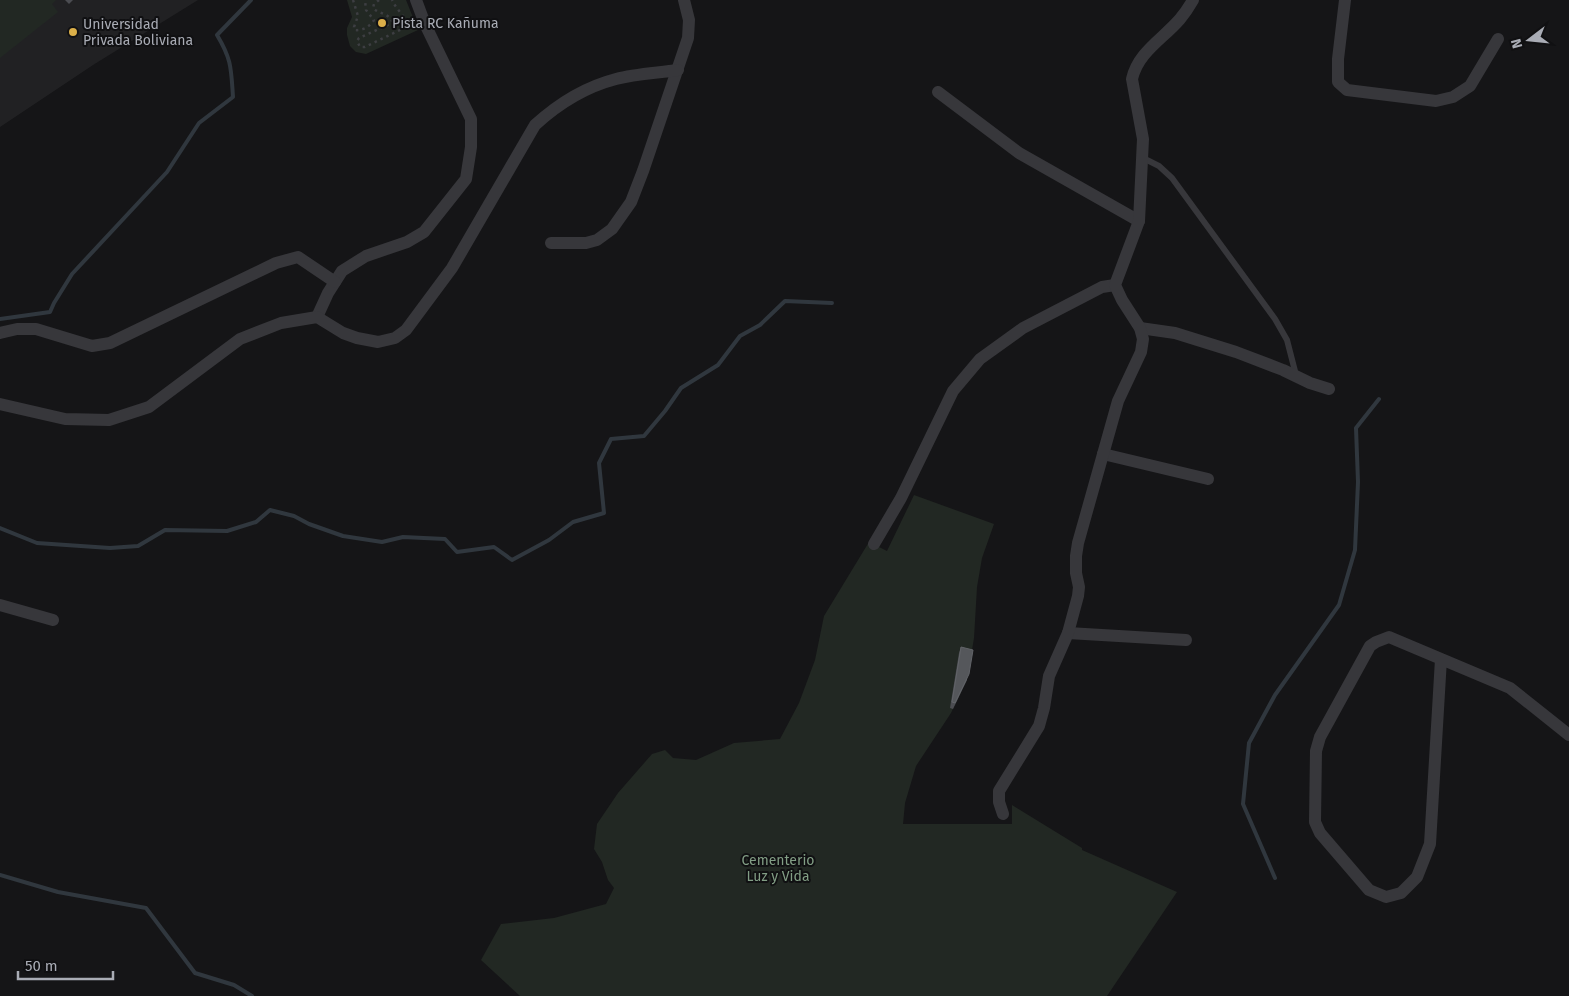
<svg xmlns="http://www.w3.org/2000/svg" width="1569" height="996" font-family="'Fira Sans',sans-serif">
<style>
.built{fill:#212123}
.green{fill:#222823}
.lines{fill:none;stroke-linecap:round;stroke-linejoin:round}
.stream{stroke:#30373e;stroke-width:4}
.path{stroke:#3d3e42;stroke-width:2.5;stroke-dasharray:2.5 4;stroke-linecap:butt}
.lane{stroke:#37373b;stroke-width:6}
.street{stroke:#37373b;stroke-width:12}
.wall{fill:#4b4c51}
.building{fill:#55575b;stroke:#626469}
.poi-dot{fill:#dbaf49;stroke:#101012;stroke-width:2}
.labels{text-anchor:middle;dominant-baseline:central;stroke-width:4;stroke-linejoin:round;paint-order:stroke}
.poi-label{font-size:14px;fill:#a9acb5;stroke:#101012;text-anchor:start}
.park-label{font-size:14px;fill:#829e85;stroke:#101012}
</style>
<rect width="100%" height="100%" fill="#151517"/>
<path class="built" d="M0,0H198L93,65L0,127Z"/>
<g class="green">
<path d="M0,0H56L52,4L58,12L0,58Z"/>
<path d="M347,0H406L418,30L366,54L356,52L350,46L347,35V28L352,17Z"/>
<path d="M914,495L994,524L982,558L977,587L974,638L967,680L951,713L916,766L905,803L903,824H1012V805L1082,848V850L1177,892L1107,996H520L481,960L501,924L554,918L606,904L614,888L608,880L602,862L594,849L597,824L618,793L652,754L665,750L673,758L696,760L734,743L780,739L799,703L815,660L824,616L869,542L887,551Z"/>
</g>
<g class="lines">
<g class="stream">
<path d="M0,319L50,312L54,303L72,274L167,172L199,123L233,97C231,69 232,60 217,35L251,0"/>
<path d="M0,528L37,543L110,548L138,546L165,530L227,531L256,522L270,510L294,516L309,524L343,536L382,542L403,537L445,539L457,552L494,547L512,560L549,540L573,522L604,513L599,463L611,439L644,436L665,411L681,388L718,365L740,336L760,325L785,301L832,303"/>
<path d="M0,875L58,892L146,908L195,973L234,985L252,996"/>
<path d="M1275,878L1243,804L1249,743L1275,695L1339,605L1355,550L1358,482L1356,428L1379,399"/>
</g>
<g class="path">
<path d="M353,0L358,16L354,27L355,30C362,31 371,26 374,20L366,10L365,0"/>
<path d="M379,0L374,4L373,8C379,14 388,13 392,21L390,24L359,38L357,41L360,47H365L404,28L407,24C404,15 396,9 392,0"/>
</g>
<path class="lane" d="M1143,158L1159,166L1172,178L1275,319L1287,340L1296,375"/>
<g class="street">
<path d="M1345,0L1338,59V82L1347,90L1436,101L1453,97L1470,86L1498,39"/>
<path d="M938,92L1019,153L1139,221"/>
<path d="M551,243H586L597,240L612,229L631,202L643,171L688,38L689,20L684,0"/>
<path d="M317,317L328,293L342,271L366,256L407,242L424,232L466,179L471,147V119L425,24L416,0"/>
<path d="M1140,328L1175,333L1236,352L1283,370L1310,383L1329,389"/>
<path d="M0,333L17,329H36L92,346L110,343L276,263L298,257L335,282"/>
<path d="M0,404L65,419L109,420L149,407L240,339L281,323L317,317L343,333L357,338L378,342L395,338L406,330L452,268L535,125C558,104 585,87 616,79C635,74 657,73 678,70"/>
<path d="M1103,454L1208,479"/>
<path d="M874,544L901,498L953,391L980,359L1023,328L1102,287L1115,285"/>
<path d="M0,605L53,620"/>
<path d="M1068,633L1186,640"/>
<path d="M1441,659L1430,844L1417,877L1401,893L1386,897L1369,890L1320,833L1315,822L1316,751L1320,737L1370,646L1376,642L1389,637L1510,688L1569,735"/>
<path d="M1003,814L999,802V791L1039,726L1044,708L1049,676L1068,633L1078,596L1079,587L1076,573V556L1078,543L1118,401L1141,352L1143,339L1140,328L1122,300L1115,285L1139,221L1143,139L1132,79C1138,52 1163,39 1180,19C1185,13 1189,7 1193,0"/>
</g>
</g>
<g class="wall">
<path d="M65,0H73L69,4Z"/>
<path d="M961,647L967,680L953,709L950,708L959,653Z"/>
</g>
<path class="building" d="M961,647L973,650L969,674L955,703L952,702Z"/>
<g class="poi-dot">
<circle cx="382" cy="23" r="5"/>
<circle cx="73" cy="32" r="5"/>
</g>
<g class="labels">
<g class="poi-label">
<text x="392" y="23">Pista RC Kañuma</text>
<text x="83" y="24">Universidad<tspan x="83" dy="16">Privada Boliviana</tspan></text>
</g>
<g class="park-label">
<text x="778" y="860">Cementerio<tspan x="778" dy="16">Luz y Vida</tspan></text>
</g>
</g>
<g transform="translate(1529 40) rotate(254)" stroke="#101012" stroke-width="4" paint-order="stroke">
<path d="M0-4L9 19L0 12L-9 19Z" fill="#a9acb5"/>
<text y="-8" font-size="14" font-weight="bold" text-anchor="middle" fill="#a9acb5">N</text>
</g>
<path d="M18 971v8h95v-8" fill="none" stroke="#a9acb5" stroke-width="2.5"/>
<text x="25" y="971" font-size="15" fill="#a9acb5" stroke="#101012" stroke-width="4" paint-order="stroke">50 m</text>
</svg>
